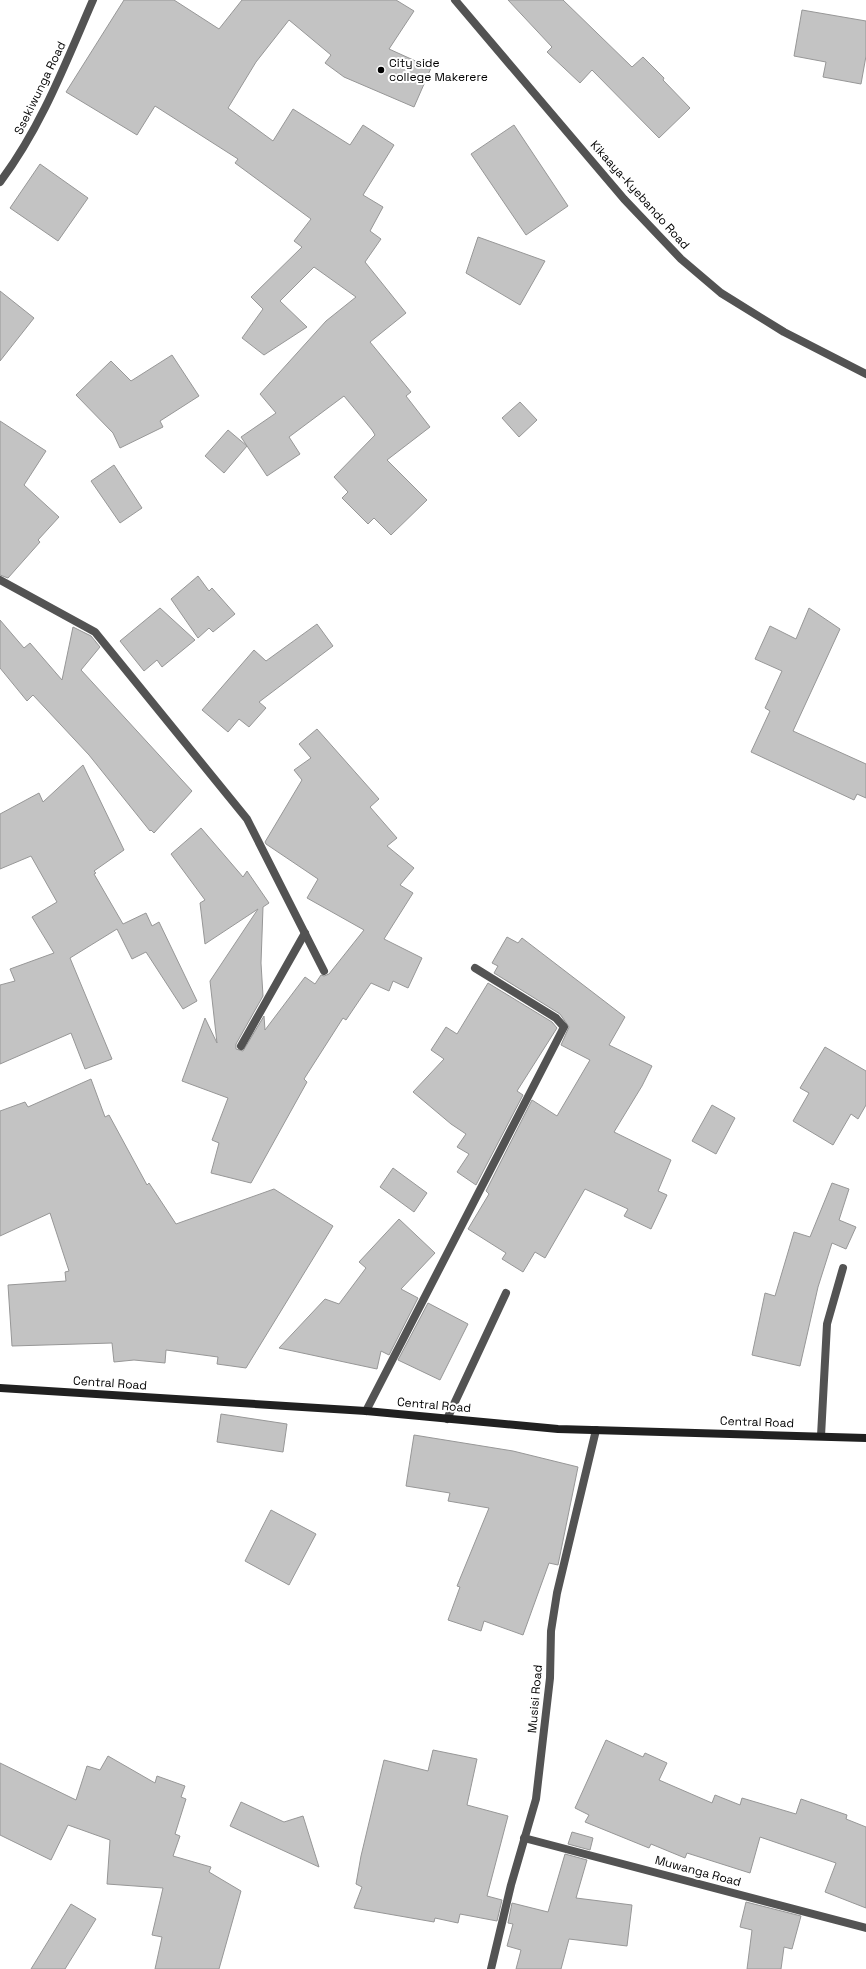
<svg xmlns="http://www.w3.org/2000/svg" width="866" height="1969" font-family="'Space Grotesk',sans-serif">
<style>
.building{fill:#c3c3c3;stroke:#979797}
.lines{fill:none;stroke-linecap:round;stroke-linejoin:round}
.lane{stroke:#535353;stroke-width:8}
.street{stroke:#535353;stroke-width:8}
.secondary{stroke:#202020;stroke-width:8}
.poi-dot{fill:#000;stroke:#fff;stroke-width:1.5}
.labels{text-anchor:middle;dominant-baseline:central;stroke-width:4;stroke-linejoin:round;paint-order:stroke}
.poi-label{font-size:12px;fill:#000;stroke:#fff;text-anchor:start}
.street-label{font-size:12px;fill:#000;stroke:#fff}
</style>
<rect width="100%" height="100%" fill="#fff"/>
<g class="building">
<path d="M124,0H174L219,29L242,0H396L414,11L389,49L431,68L414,107L344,77L325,63L331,55L289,20L256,62L228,108L273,141L293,109L350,145L363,125L394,145L363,195L383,207L370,231L381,239L365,262L406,313L370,342L411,392L406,396L430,427L387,460L427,500L391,535L374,518L368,524L342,498L348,492L334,477L375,435L372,430L344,396L289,437L300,454L267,476L241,437L276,413L260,394L326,321L356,297L314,267L280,301L307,327L264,355L242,338L263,309L251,297L302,247L294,241L311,219L235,163L238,159L155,106L137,135L66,92Z"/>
<path d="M508,0H563L632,67L643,57L664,78L663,80L690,108L659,138L592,70L580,83L547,52L552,47Z"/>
<path d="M802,10L866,21V56L861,84L823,77L826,62L794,56Z"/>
<path d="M514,125L568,206L526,235L471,154Z"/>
<path d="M40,164L88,198L58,241L10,208Z"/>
<path d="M478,237L545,261L520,305L466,273Z"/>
<path d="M0,291L34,318L0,361Z"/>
<path d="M172,355L199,396L160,421L163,427L120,448L113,433L76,395L111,361L131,381Z"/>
<path d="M520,402L537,420L519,437L502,418Z"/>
<path d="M0,421L46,451L24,485L59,517L38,540L40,542L8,578L0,575Z"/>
<path d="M228,430L247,446L224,473L205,456Z"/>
<path d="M114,465L142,508L120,523L91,481Z"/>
<path d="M198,576L209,591L212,588L235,614L213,632L209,628L198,638L171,599Z"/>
<path d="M160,608L195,640L162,667L157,660L144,671L120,641Z"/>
<path d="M809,608L840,629L793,731L866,764V798L857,794L854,800L751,752L770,711L765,708L782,671L755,659L770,626L796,639Z"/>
<path d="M0,620L24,648L30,643L62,680L73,627L91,636L100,647L81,670L192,791L154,833L151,830L150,831L89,755L33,695L27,701L0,668Z"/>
<path d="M317,624L333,646L259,702L266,708L249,727L239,719L228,732L202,710L254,650L266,661Z"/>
<path d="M317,729L379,799L370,807L397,838L387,846L414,868L400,885L413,893L384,939L422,958L408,988L393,981L389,991L371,983L346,1020L343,1018L304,1079L307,1082L251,1183L211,1173L219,1143L212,1140L228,1098L182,1081L205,1018L217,1043L210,981L258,909L205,944L200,903L205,900L171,854L201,828L243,877L247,871L269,903L263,907L261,963L263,996L236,1044V1049L243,1051L264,1016L265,1030L305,977L315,984L321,975L324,976L329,974L364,930L307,898L318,879L266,844L265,842L302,780L294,770L311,758L299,744Z"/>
<path d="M83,765L124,850L94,871L96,873L94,874L123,924L146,913L152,926L159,922L197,1001L183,1009L146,952L132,959L117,929L70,958L112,1059L85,1069L71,1033L0,1064V985L15,981L10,969L54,953L32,917L57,902L31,856L0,869V814L39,793L43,802Z"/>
<path d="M507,937L518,943L522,938L625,1017L609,1045L652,1066L642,1086L614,1132L671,1160L658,1191L667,1195L651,1229L624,1216L628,1209L585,1189L545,1258L535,1252L523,1272L502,1259L506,1253L468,1229L489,1194L486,1191L532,1100L557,1116L590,1060L561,1045L569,1027L560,1014L494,973L498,966L492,963Z"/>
<path d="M488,983L552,1022L557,1028L517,1091L523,1095L476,1185L457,1172L469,1154L457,1147L466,1134L451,1124L413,1092L444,1059L431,1050L446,1027L457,1034Z"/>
<path d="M825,1047L866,1071V1105L858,1119L851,1114L833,1145L793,1121L809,1093L800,1088Z"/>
<path d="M91,1079L105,1117L109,1115L147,1185L149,1183L176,1224L274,1189L333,1226L246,1368L217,1364L218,1357L166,1350L165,1363L134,1360L114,1362L112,1343L12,1346L8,1285L66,1281L65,1272L69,1271L50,1213L0,1236V1111L25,1102L28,1107Z"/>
<path d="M712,1105L735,1118L716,1154L692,1141Z"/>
<path d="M393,1168L427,1193L414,1212L380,1187Z"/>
<path d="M832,1183L849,1189L839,1220L856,1227L846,1249L832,1243L818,1287L800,1366L752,1355L765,1293L775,1296L794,1232L810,1237Z"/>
<path d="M399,1219L435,1253L401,1289L418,1298L389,1355L381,1351L377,1369L279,1348L325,1299L339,1304L366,1268L359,1262Z"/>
<path d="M428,1303L468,1324L440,1380L398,1360Z"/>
<path d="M221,1414L287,1424L283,1452L217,1442Z"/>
<path d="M414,1435L513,1451L578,1467L558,1565L549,1563L523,1635L484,1621L481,1631L448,1620L460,1587L457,1586L489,1508L448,1501L450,1493L406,1486Z"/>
<path d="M271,1510L316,1534L289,1585L245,1561Z"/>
<path d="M606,1740L643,1757L645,1753L667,1763L659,1780L712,1803L715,1795L740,1805L742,1798L796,1814L801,1799L847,1815L846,1819L866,1827V1908L825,1892L836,1863L760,1837L750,1873L687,1853L685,1858L651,1844L649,1848L585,1822L589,1815L575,1808Z"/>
<path d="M433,1750L477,1759L467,1805L508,1816L487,1896L502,1900L497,1921L460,1914L458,1923L435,1918L434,1922L354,1908L362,1887L356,1884L361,1856L384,1760L428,1771Z"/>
<path d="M108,1756L155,1783L157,1776L185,1786L181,1797L186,1799L175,1834L180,1836L173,1856L211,1867L209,1872L241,1891L219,1969H155L162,1937L152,1935L163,1888L107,1884L110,1840L68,1825L51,1860L0,1835V1763L76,1800L87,1766L100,1770Z"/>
<path d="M241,1802L284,1822L303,1816L319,1867L230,1826Z"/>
<path d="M572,1832L593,1838L590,1850L568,1844Z"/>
<path d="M565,1854L587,1860L576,1898L632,1905L627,1946L569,1939L561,1969H516L521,1950L507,1946L513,1924L508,1923L512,1903L548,1912Z"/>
<path d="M746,1902L801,1916L792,1949L784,1947L781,1969H747L752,1930L740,1927Z"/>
<path d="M71,1904L96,1919L65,1969H31Z"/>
</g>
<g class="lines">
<g class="lane">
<path d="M447,1419L506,1293"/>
<path d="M821,1436L827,1324L843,1268"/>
</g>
<g class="street">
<path d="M455,0L624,199L681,259L721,293L784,332L866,374"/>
<path d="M0,182C41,128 66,62 93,0"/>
<path d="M0,580L95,632L247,819L324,971"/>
<path d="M241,1046L305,933"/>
<path d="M366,1411L564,1027L556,1018L475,968"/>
<path d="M524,1838L866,1928"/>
<path d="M491,1969L511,1885L536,1799L550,1678L551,1631L557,1593L596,1430"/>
</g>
<path class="secondary" d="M0,1388L366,1411L558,1429L866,1438"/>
</g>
<circle class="poi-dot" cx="381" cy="70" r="4"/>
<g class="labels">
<g class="poi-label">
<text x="389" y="63">City side<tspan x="389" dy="14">college Makerere</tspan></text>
</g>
<g class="street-label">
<text transform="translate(40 88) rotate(-64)">Ssekiwunga Road</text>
<text transform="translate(640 195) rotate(48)">Kikaaya-Kyebando Road</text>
<text transform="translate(110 1383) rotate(4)">Central Road</text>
<text transform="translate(434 1405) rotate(5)">Central Road</text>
<text transform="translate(757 1422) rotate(2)">Central Road</text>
<text transform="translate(535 1699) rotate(-85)">Musisi Road</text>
<text transform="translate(698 1871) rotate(15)">Muwanga Road</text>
</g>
</g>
</svg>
